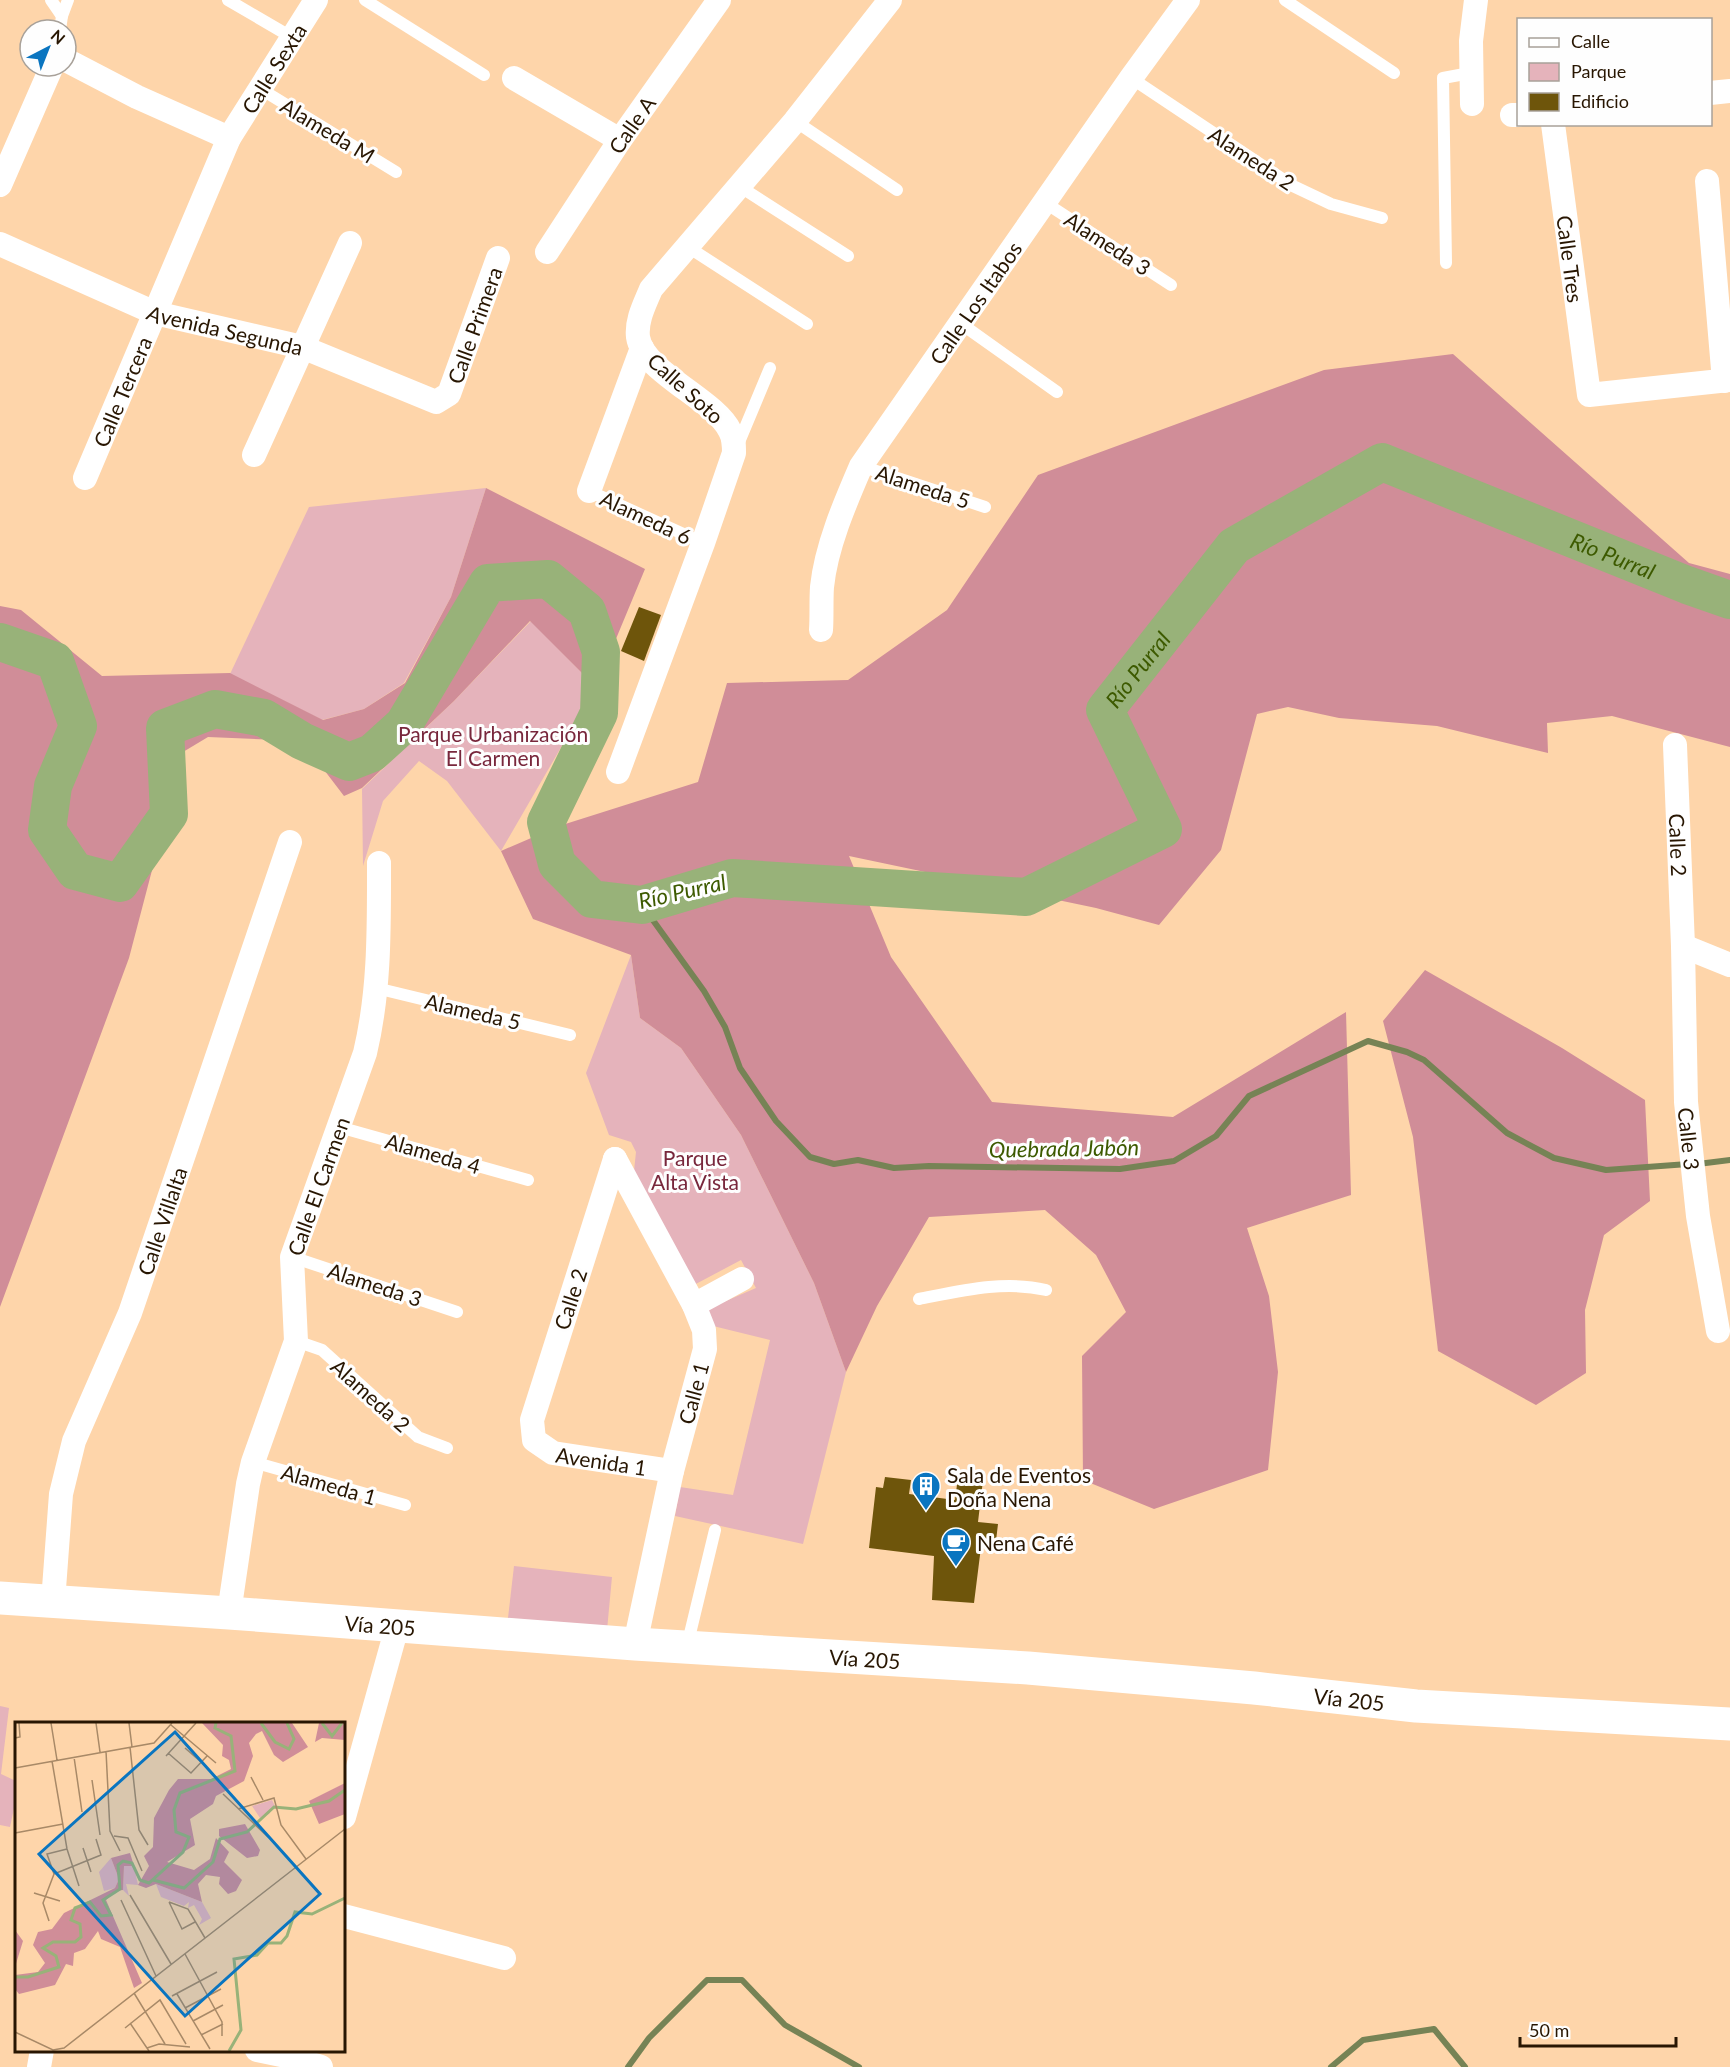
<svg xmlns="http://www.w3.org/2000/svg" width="1730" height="2067" font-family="Lato,sans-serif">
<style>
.green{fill:#e5b3bb}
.forest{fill:#d08d98}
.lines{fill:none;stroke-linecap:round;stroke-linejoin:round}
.stream{stroke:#768355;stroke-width:6}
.river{stroke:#98b279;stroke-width:38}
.building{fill:#6e550b}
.lane{stroke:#fff;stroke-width:12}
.street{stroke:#fff;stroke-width:24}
.secondary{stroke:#fff;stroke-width:33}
.labels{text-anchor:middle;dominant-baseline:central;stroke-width:6;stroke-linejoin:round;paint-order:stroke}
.street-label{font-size:21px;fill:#281602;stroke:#fefefe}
.park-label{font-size:21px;fill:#78273c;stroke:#fefefe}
.poi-label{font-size:21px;fill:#281602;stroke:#fefefe;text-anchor:start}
.water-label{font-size:22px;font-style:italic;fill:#3d5a00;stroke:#fefefe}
.inset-river{fill:none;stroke:#98b279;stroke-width:3}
.inset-road{fill:none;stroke:#a88967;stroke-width:1.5}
.view{fill:#0a75c0;fill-opacity:0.15;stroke:#0a75c0;stroke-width:3}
.inset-edge{fill:none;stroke:#281602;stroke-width:3}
</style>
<rect width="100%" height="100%" fill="#fed5aa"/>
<g class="green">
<path d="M486,488L451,597L404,683L364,709L322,720L230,674L309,507Z"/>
<path d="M531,621L596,687L501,851L447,781L419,761L383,801L363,866L362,789L454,701Z"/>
<path d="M631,955L640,1018L681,1048L741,1135L814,1283L846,1372L803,1544L675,1516L680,1487L733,1495L770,1340L709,1325L705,1310L756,1288L741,1260L692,1286L634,1171L636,1152L631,1142L609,1135L586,1073Z"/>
<path d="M514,1566L612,1577L607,1630L508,1618Z"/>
<path d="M0,1706L9,1708L1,1774L16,1781V1799L10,1827L0,1825Z"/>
</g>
<g class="forest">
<path d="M1453,354L1689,563L1730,574V747L1612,716L1547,723L1548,753L1437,726L1339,718L1288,707L1257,714L1221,850L1159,925L1096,908L849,856L891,957L992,1102L1173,1117L1346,1012L1351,1195L1247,1228L1269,1296L1278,1372L1268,1470L1154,1509L1083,1480L1082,1356L1126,1312L1096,1255L1045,1210L929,1217L877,1306L846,1372L814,1283L741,1135L681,1048L640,1018L631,955L533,919L501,851L559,826L698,782L727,683L848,680L947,610L1038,475L1324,370Z"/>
<path d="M486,488L645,569L596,687L530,621L454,701L362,788L344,796L302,741L208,737L183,752L129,958L0,1307V606L21,610L102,676L230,673L323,720L364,709L405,683L451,597Z"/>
<path d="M1425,970L1562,1048L1645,1100L1650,1201L1604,1235L1585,1310L1586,1373L1536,1405L1438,1351L1413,1137L1383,1021Z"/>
</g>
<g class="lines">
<g class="stream">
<path d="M642,905L704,991L725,1027L740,1068L776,1121L810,1157L834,1164L858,1160L894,1168L929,1166L1120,1169L1174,1161L1216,1136L1249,1096L1368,1041L1407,1052L1424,1060L1507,1133L1554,1158L1606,1170L1688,1164"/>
<path d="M1698,1164L1730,1160"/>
<path d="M628,2067L649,2038L707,1980H742L785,2025L859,2067"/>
<path d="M1331,2067L1363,2040L1434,2029L1465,2067"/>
</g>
<path class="river" id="s1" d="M0,642L55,661L78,726L53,786L47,830L75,871L120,883L169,814L165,728L215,709L264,718L302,741L349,762L372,753L404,724L488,583L548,579L587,611L601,652L599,713L546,822L557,864L592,899L642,905L732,878L1026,897L1163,829L1105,710L1234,546L1382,462L1687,585L1730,600"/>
</g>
<g class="building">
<path d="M639,607L661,615L644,661L621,651Z"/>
<path d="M885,1477L911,1480L909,1494L955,1500L958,1477L983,1480L978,1522L998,1524L995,1549L981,1547L974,1603L932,1600L934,1556L869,1548L876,1487L883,1488Z"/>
</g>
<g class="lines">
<g class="lane">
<path d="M51,0L62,16"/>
<path d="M228,0L293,38"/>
<path d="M365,0L484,75"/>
<path d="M1285,0L1394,73"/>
<path d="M60,30L62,16L68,0"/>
<path d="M1131,78L1293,186L1331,204L1382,218"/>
<path d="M259,88L396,172"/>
<path d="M795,121L897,190"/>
<path d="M739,186L848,256"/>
<path d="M1044,202L1171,285"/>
<path d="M688,247L807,324"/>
<path d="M1446,263L1443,78L1470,73"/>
<path d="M960,323L1057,392"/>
<path d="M737,447L770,368"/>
<path d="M861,466L985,507"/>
<path d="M589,491L703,543"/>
<path d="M376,988L570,1035"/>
<path d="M339,1127L528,1180"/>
<path d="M292,1257L457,1312"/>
<path d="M919,1299C960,1291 1004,1280 1046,1290"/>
<path d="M296,1341L322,1350L418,1437L447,1448"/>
<path d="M253,1462L405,1505"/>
<path d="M687,1646L715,1530"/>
</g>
<g class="street">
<path d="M66,60L137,97L229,138"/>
<path d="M514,78L620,140"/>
<path d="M1710,93L1730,91"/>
<path d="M1472,104L1471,41L1476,0"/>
<path d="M1512,115H1518"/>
<path id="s2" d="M1553,124L1589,395L1730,380"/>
<path d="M1707,181L1724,381"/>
<path d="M0,185L52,66"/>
<path id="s3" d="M0,244L155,313L302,347L436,402L449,394L498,258"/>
<path id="s4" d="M547,252L620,140L719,0"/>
<path d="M254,455L350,243"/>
<path id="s5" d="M85,478L229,138L316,0"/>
<path d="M589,491L642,348"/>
<path id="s6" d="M821,630C822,616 821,601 822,587C826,547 845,503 861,466L1131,78L1188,0"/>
<path id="s7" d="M1675,745L1683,946L1686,1102L1698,1216L1718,1331"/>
<path d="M618,772L703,543L734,453C734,445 734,438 730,431C716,400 643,372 638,337C636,320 645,304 651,289L795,121L890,0"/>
<path d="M1683,946L1730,965"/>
<path d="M615,1159L694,1305L704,1330L705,1349L672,1471L635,1644"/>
<path id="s8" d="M615,1159L532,1420L534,1440L553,1453L672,1471"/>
<path d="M694,1305L742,1279"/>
<path id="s9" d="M53,1602L61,1494L74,1441L130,1313L290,842"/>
<path id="s10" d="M229,1613L248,1484L253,1462L296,1341L292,1257L365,1053C380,990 379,927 379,863"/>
<path d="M344,1817L397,1627"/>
<path d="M344,1916L504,1958"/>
<path d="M257,2050L286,2056L321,2067"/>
<path d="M39,2067L42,2050"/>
</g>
<path class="secondary" id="s11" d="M0,1598L229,1613L635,1644L1028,1668L1254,1688L1416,1706L1730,1724"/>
</g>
<defs>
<g id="building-pin" transform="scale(1.5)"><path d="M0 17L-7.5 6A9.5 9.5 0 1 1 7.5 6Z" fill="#0a75c0" stroke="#fefefe"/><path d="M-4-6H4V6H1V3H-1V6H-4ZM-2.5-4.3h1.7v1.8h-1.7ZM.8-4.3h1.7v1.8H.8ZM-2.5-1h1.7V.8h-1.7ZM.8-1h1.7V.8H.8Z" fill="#fff"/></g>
<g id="cafe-pin" transform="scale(1.5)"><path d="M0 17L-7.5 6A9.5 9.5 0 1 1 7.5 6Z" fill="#0a75c0" stroke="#fefefe"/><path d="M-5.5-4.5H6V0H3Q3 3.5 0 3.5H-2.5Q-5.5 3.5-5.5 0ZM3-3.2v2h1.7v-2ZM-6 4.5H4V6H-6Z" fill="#fff"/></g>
</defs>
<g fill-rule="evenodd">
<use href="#building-pin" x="926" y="1486"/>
<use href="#cafe-pin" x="956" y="1542"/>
</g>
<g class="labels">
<g class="street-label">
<text stroke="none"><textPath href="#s5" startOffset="452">Calle Sexta</textPath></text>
<text stroke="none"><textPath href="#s4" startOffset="153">Calle A</textPath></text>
<text transform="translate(328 130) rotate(31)">Alameda M</text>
<text transform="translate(1252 158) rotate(33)">Alameda 2</text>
<text transform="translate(1108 243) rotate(33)">Alameda 3</text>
<text stroke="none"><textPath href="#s2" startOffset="136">Calle Tres</textPath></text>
<text stroke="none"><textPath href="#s6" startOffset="370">Calle Los Itabos</textPath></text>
<text stroke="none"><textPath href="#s3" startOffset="554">Calle Primera</textPath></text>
<text stroke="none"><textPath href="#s3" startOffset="242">Avenida Segunda</textPath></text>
<text transform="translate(686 388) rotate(42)">Calle Soto</text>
<text stroke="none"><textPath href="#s5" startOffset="94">Calle Tercera</textPath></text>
<text transform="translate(923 486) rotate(18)">Alameda 5</text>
<text transform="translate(646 517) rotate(25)">Alameda 6</text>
<text stroke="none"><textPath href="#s7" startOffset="100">Calle 2</textPath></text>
<text transform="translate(473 1011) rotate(13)">Alameda 5</text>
<text stroke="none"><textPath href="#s7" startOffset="394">Calle 3</textPath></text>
<text transform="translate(433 1153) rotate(16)">Alameda 4</text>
<text stroke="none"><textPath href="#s10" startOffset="441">Calle El Carmen</textPath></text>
<text stroke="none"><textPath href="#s9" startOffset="400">Calle Villalta</textPath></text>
<text transform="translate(375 1284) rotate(18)">Alameda 3</text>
<text transform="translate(570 1299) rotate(-72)">Calle 2</text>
<text transform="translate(693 1393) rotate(-75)">Calle 1</text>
<text transform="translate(371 1395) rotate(42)">Alameda 2</text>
<text stroke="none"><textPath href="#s8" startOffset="366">Avenida 1</textPath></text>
<text transform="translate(329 1484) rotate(16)">Alameda 1</text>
<text stroke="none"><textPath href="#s11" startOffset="381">Vía 205</textPath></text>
<text stroke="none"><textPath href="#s11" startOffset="867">Vía 205</textPath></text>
<text stroke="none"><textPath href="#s11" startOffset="1353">Vía 205</textPath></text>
</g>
<g class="park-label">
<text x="493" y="733">Parque Urbanización<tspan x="493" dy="24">El Carmen</tspan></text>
<text x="695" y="1157">Parque<tspan x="695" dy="24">Alta Vista</tspan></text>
</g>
<g class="poi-label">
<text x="947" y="1474">Sala de Eventos<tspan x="947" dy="24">Doña Nena</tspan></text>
<text x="977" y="1542">Nena Café</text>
</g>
<g class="water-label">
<text stroke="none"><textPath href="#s1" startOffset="2716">Río Purral</textPath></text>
<text stroke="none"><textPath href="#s1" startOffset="2140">Río Purral</textPath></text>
<text transform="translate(682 891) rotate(-13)">Río Purral</text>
<text transform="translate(1064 1148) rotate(-1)">Quebrada Jabón</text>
</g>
</g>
<g transform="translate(15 1722)">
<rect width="330" height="330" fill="#fed5aa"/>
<path d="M257,78L260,84L254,92L245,96L237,84ZM96,136L104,157L100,166L89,169L84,150ZM109,143L119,144L123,163L111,162L114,174L108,168ZM141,162L187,180L196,196L184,203L187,197L179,183L173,186L174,180L169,184L146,175Z" fill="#e5b3bb"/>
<path d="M187,1H277L293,25L268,40L259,33L247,9L241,12L234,21L238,34L229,59L201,74L198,82L175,97L180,123L152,140L179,148L195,137L201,116L214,130L209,140L227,158L221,169L213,172L204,162L205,155L191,153L183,162L187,180L141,162L131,166L123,163L134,144L129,134L138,125L139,96L154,68L163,57H196L216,47L214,38L207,34L208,23ZM304,1H330V18L307,16L300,20ZM330,61V92L304,102L294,79ZM230,102L245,128L243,134L232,136L204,114V107ZM115,131L119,144H109L108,168L100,169L91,178L127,261L119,266L105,225L86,217L83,209L70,227L59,231L58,244L51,242L40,263L4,272L0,267V253L23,250L30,241L18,223L23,210L37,207L49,191L100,166L104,157L96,136ZM0,208L8,219L0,245Z" fill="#d08d98"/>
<path class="inset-river" d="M246,1L260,20L274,27L279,17L272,1M307,1L317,14L327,1M138,158L169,166L198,140L205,117L232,110L259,85L281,87L314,79L330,68M0,255H13L44,245L41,234L28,226L38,220H60L66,215L65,202L56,198L60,186L75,180L86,194L96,193L88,178L105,167L103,143L108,139L117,141L125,158L134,161L168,130L174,115L161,110L159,88L165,71L220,49L216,14L200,6L201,1M214,329L226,308L219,237L242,233L253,221H266L272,214L280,190L297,192L330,176"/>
<path class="inset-road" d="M36,1L42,38M81,1L85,30M114,1L117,25M156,3L201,41M0,16L5,15L4,1M115,25L124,108L133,123M170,26L186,40M91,29L95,109L105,129M153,31L176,51L192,34M151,34L181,1M59,35L67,90M37,39L52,127L64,164M0,46L139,21L157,1M236,55L248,78M77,58L85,113M208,72L253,115M223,87L259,76L266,103L291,137M0,111L48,102M99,114L113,116L127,149M68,126L76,150M39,152L86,133L81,117M19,171L45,179M115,173L156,242M106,178L141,254M154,180L173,187L190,216M154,180L167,207L180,200M34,199L28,181L39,152L32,132L52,127M170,232L207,300V314M119,271L150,322M162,272L195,327M157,274L202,250M170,286L206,267M178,299L208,283M115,301L134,329M110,306L145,278L171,322M0,310L38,328L49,326L330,107M186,313L208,302M132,326L144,322L175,325"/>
<path class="view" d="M160,10L305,172L170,294L24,132Z"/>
<rect width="330" height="330" class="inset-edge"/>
</g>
<rect x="1517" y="18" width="195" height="108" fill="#fefefe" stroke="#a8a199" stroke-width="1.5"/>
<rect x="1529" y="38" width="30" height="9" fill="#ffffff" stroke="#a8a199" stroke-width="1.5"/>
<text x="1571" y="48" font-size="18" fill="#281602">Calle</text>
<rect x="1529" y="63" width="30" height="18" fill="#e5b3bb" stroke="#a8a199" stroke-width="1.5"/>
<text x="1571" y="78" font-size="18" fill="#281602">Parque</text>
<rect x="1529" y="93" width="30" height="18" fill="#6e550b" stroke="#a8a199" stroke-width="1.5"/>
<text x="1571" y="108" font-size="18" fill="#281602">Edificio</text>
<g transform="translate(48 48) rotate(42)"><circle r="28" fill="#fefefe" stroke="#a8a199" stroke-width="1.5"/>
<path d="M0-4.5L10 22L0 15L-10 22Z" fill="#0a75c0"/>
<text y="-9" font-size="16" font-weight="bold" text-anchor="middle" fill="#281602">N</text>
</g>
<path d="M1520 2037v9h156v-9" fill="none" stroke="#281602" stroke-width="3"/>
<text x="1529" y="2037" font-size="18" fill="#281602" stroke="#fefefe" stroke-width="4.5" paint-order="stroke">50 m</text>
</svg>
